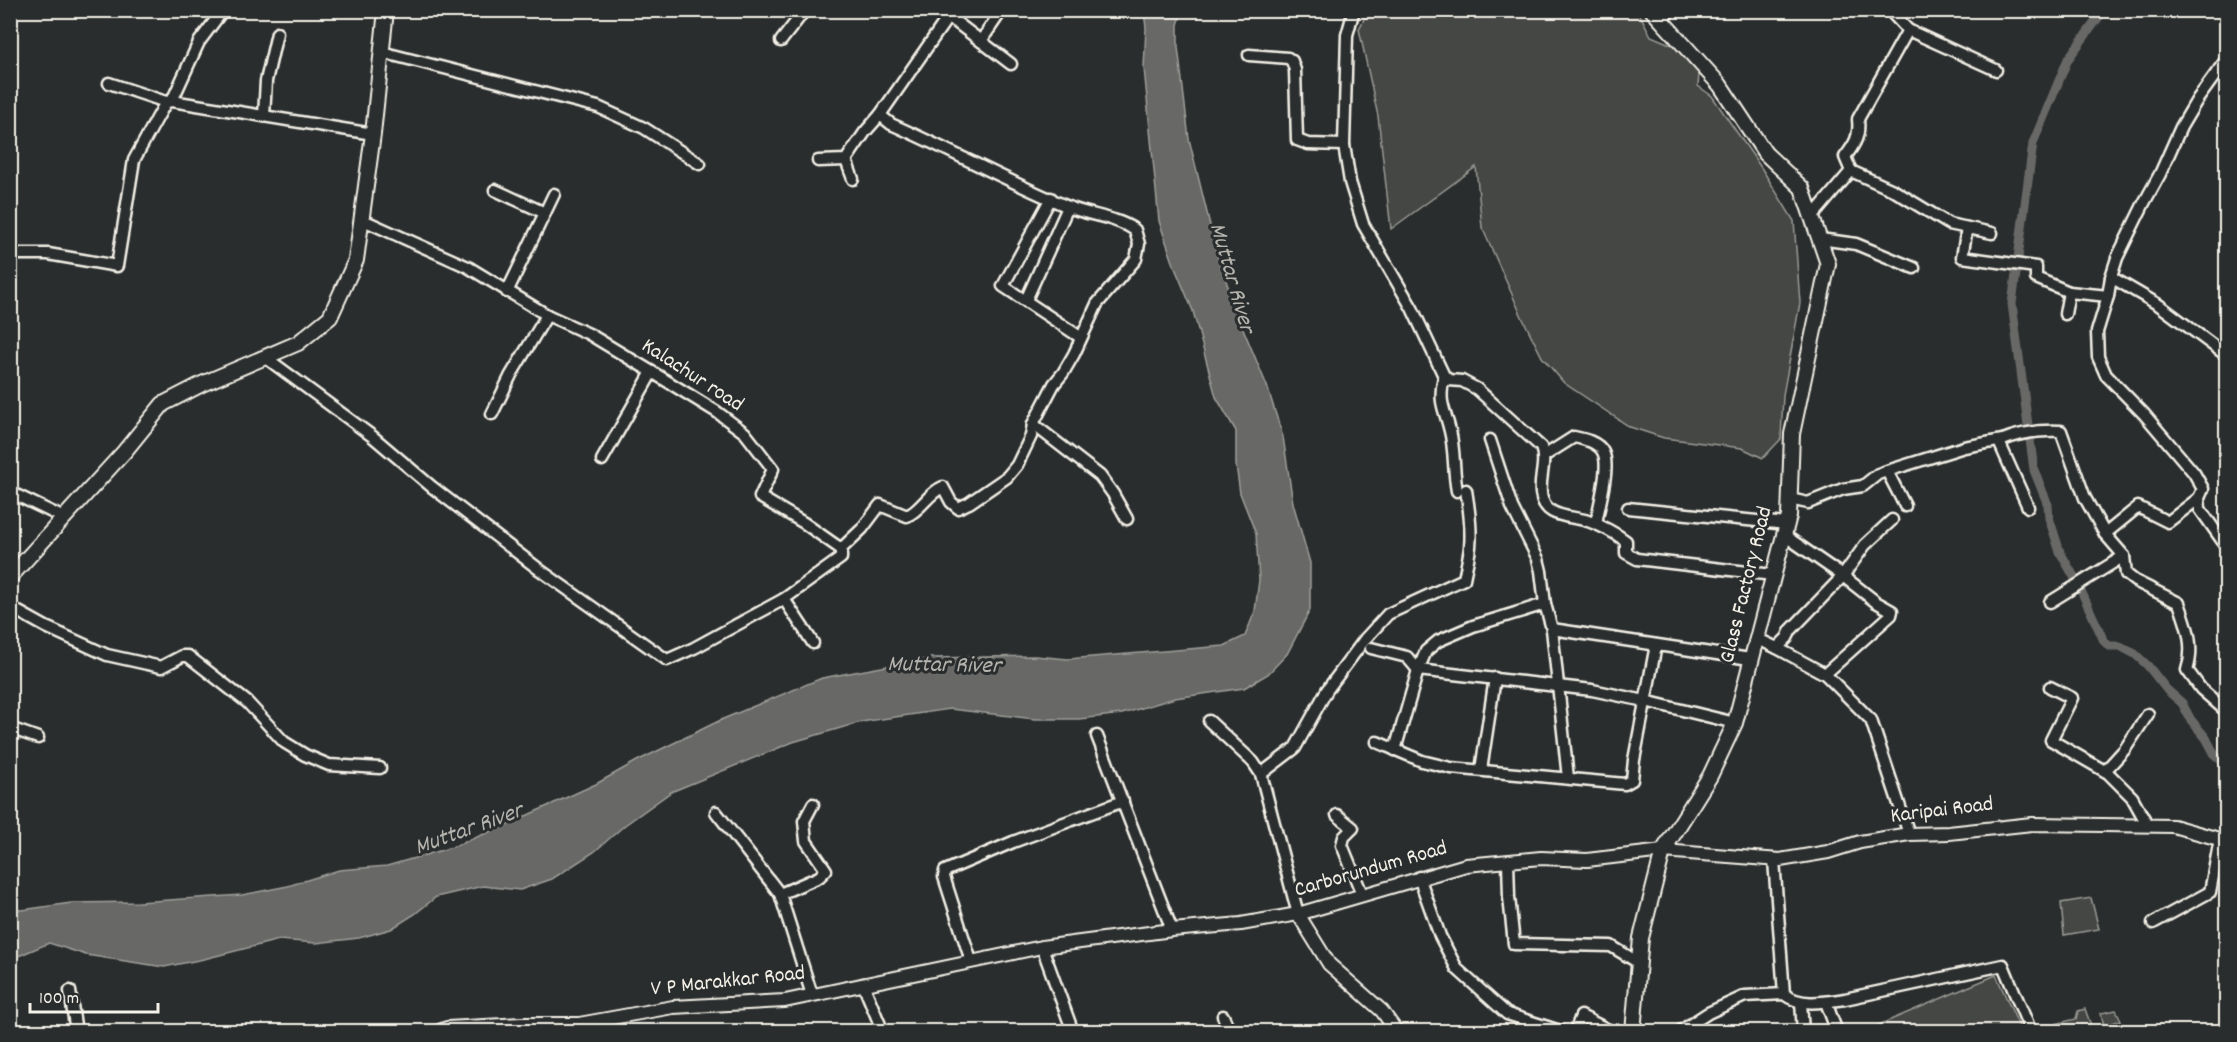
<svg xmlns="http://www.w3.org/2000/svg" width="2237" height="1042" font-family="Dekko,sans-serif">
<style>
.green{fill:#444645;stroke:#9c9c96;stroke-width:1.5}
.water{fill:#676866;stroke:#9f9f9a;stroke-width:1.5}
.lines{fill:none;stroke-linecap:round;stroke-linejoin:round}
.canal{stroke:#676866;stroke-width:9}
.minor-casing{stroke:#f4f1e8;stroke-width:15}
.tertiary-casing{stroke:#f4f1e8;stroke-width:16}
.secondary-casing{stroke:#f4f1e8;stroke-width:18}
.minor{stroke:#2a2d2e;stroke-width:10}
.tertiary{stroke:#2a2d2e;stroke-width:12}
.secondary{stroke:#2a2d2e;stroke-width:14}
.labels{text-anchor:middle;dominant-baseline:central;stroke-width:6;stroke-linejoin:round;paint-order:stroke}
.street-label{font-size:22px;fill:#f4f1e8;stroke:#2a2d2e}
.water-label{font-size:24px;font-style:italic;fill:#b5b3ae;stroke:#2a2d2e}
</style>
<rect width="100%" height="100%" fill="#2a2d2e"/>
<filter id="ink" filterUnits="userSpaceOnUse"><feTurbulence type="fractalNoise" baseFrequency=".0167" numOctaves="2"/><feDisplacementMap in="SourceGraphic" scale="12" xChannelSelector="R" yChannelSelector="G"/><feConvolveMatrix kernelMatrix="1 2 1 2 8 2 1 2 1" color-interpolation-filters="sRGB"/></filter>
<g filter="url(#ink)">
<g class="green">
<path d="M1368,11H1638L1651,36L1677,47L1700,63L1698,86L1712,96L1762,169L1794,221L1800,303L1783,395L1781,439L1763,458L1742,448L1664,438L1630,427L1564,383L1542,357L1523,319L1482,227L1476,167L1391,229L1378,116L1359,29Z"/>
<path d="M2091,898L2099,929L2064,935L2061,903Z"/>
<path d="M1996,975L2021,1031L1867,1030Z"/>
<path d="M2085,1009L2093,1031H2057L2055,1024L2076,1019L2078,1011Z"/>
<path d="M2116,1010L2121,1020L2104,1026L2101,1013Z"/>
</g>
<path class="water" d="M1144,11H1182L1178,25V47L1189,139L1218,258L1242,326L1267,386L1283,437L1293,503L1310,563V610L1287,654L1268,674L1244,688L1175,698L1122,714L1079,719H1035L950,709L861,722L793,742L671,792L625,825L594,852L552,879L520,890L483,886L436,897L415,914L391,929L359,938L316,943L279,940L204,959L164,967L86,955L49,943L11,959V909L22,910L71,903L139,902L242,895L288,886L339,870L387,866L453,847L506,825L596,784L637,761L723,719L822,678L931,658L1035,656L1068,659L1224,646L1245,636L1255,611L1259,580L1256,534L1240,493L1236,465V431L1216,397L1193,311L1175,268L1159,221L1144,68L1146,28Z"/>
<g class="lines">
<path class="canal" d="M2104,10L2068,59L2033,143L2012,304L2034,470L2048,505L2049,518L2060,552L2077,582L2104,641L2109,646H2120L2135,654L2148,666L2167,690L2182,703L2191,720L2206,738L2215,755L2226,764"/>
<g class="minor-casing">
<g id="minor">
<path d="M940,10L1011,64"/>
<path d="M1354,10L1347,35L1344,145L1350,182L1363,224L1412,308L1444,376L1449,380L1462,381L1477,389L1541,447C1547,463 1539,477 1541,493C1544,519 1569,515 1588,521C1602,526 1614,532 1626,541V553L1637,559L1773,575"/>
<path d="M1660,20L1671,10"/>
<path d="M1908,30L1996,70"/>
<path d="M781,41L805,10"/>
<path d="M981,41L1002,10"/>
<path d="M381,52L598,107L644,128L700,164"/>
<path d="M1249,55L1288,58L1292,61L1295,70L1297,140L1308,144L1344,145"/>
<path d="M2226,60L2197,100L2181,127L2160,174L2144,203L2117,258L2111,277L2108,296L2097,332L2098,357L2106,375L2144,414L2194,473L2203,489L2199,498L2200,509L2226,546"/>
<path d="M109,83L166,102L172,101L373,134"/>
<path d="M172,101L199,42L223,10"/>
<path d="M880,115L948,17"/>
<path d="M264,116L266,81L277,33"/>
<path d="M846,160L853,179"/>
<path d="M818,161L846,160L865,132L880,115L891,124C950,150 1007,181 1066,206C1089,216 1114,216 1135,230L1139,244L1136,259L1097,304L1074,354L1063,373L1054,384L1033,424L1031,436L1017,465L1007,477L969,503L958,508L951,502L943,487C928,493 922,509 907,516L880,505L862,529L841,549"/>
<path d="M1851,171L1893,190L1949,224L1992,233"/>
<path d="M495,190L545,213"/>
<path d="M1051,198L1003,286L1080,337"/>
<path d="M1812,217L1851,171L1845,157C1855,144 1860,136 1858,119L1908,30L1893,14L1896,10"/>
<path d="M1967,228L1962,257L2036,267V278L2069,292L2108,296"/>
<path d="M1820,239L1856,244L1914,268"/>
<path d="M10,254H48L117,266L134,160L166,102"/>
<path d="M2111,277L2159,305L2226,355"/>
<path d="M507,292L554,194"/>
<path d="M1026,300L1068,207"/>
<path d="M2065,314L2069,292"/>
<path d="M265,357L372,436L432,487L540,570L667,660L694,648L784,599L841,558V549L804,523L760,497L773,469L745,433L717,412L652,372L589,334L547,315L468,267L361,219"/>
<path d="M1444,376C1438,404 1444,406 1450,431C1455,450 1453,471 1457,491"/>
<path d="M492,414L511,375L547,315"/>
<path d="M1033,424L1100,476L1113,494L1127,519"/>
<path d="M1490,440L1512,507L1538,559L1541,571L1545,604L1552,629L1568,778"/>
<path d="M1544,456L1574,437C1584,439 1598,442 1603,452C1611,467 1598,508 1596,524"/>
<path d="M602,460L652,372"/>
<path d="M1887,471L1905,506"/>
<path d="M10,492L64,518"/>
<path d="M1790,499L1808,503L1843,489L1863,486L1878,474L1887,471L1964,447L2003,440"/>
<path d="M2028,507L2000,444L2003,440C2022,432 2041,430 2061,431L2085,498L2105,534L2124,556L2126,574L2135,581L2179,603C2187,625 2195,647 2187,670L2201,689L2226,711"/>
<path d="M1628,508L1787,524"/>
<path d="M1892,520L1865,545L1843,576L1791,630L1787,638L1777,648L1825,674L1871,720L1909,834"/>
<path d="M2105,534L2138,507L2168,522L2199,498"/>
<path d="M1784,535L1843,576L1876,602L1892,611L1891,615L1825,674"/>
<path d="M784,599L813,643"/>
<path d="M2050,602L2124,556"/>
<path d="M10,607L46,627L107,655L161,667L182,656H188L247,702L284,742L305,755L329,765L380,768"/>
<path d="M1552,629L1750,659"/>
<path d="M1756,638L1777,648"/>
<path d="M1371,648L1407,657L1418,670L1592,690L1645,701L1735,723"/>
<path d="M2050,687L2072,698L2051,740L2108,773L2132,797L2147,824"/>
<path d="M1209,721L1253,762L1261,774L1298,914"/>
<path d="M10,728L38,738"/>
<path d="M1097,736L1172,930"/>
<path d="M1377,742L1422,761L1451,768L1625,784L1632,780L1634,760L1656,645"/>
<path d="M1395,750L1418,670L1426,651L1438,641L1473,626L1545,604"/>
<path d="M1481,770L1495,678"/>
<path d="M2105,771L2125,749L2148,714"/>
<path d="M1261,774L1295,748L1327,690L1365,639L1388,614L1464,579C1466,568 1469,557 1470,547C1472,528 1469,508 1466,490"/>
<path d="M716,812L780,894L812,995"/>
<path d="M1337,815L1353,828L1344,837L1342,845L1362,894"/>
<path d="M1774,860L1784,994C1800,1007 1825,1002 1845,999L2003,965L2031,1032"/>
<path d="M1508,861L1509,897L1514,944L1611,946L1639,963"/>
<path d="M1419,877L1440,936L1457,969L1507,1014L1563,1032"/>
<path d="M780,894L819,877L826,870L806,841L804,821L813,804"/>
<path d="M2153,923L2210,892L2220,839"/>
<path d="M1042,947L1073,1032"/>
<path d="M971,961L944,877L945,871L1013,842L1123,801"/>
<path d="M863,984L883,1032"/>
<path d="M70,991L76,1032"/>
<path d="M1801,1002L1803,1032"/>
<path d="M1826,1002L1837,1032"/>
<path d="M1223,1016L1230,1032"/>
<path d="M1575,1032L1581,1016L1612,1032"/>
<path d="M1679,1032L1708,1013L1745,996L1784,994"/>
</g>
</g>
<g class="tertiary-casing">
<g id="tertiary">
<path d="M1298,914L1329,964L1382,1011L1397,1032"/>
<path d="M437,1032L447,1028L522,1024H579L673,1007L785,1001L1042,947L1172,930L1241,924L1298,914L1466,865L1541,858L1587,860L1663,851L1780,860L1828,852L1860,842L1909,834L1949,833L2032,824L2173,826L2226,841"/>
</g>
</g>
<g class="secondary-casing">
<g id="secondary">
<path d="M10,577L124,452L163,404L202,384L298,343L330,317L356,260L373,134L386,10"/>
<path d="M1633,1032L1641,938L1663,851L1710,776L1735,723L1789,516L1792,434L1828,264L1802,188L1765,153L1720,85L1652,10"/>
</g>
</g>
<use href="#minor" class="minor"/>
<use href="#tertiary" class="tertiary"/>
<use href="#secondary" class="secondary"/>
</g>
</g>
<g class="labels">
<g class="street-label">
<text transform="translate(692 376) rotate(33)">Kalachur road</text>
<text transform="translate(1747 585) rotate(-76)">Glass Factory Road</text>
<text transform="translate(1942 811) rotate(-7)">Karipai Road</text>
<text transform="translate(1371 870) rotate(-16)">Carborundum Road</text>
<text transform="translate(728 982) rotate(-6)">V P Marakkar Road</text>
</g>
<g class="water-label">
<text transform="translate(1231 278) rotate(74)">Muttar River</text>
<text transform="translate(944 666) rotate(1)">Muttar River</text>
<text transform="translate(469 830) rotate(-20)">Muttar River</text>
</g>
</g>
<rect width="2237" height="1042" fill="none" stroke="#2a2d2e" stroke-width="36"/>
<rect x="18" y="18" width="2201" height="1006" fill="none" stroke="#f4f1e8" stroke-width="2" filter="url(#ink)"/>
<path d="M30 1003v9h128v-9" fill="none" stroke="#f4f1e8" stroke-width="3"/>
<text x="39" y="1003" font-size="18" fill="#f4f1e8" stroke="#2a2d2e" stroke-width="4.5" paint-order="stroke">100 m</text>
</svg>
